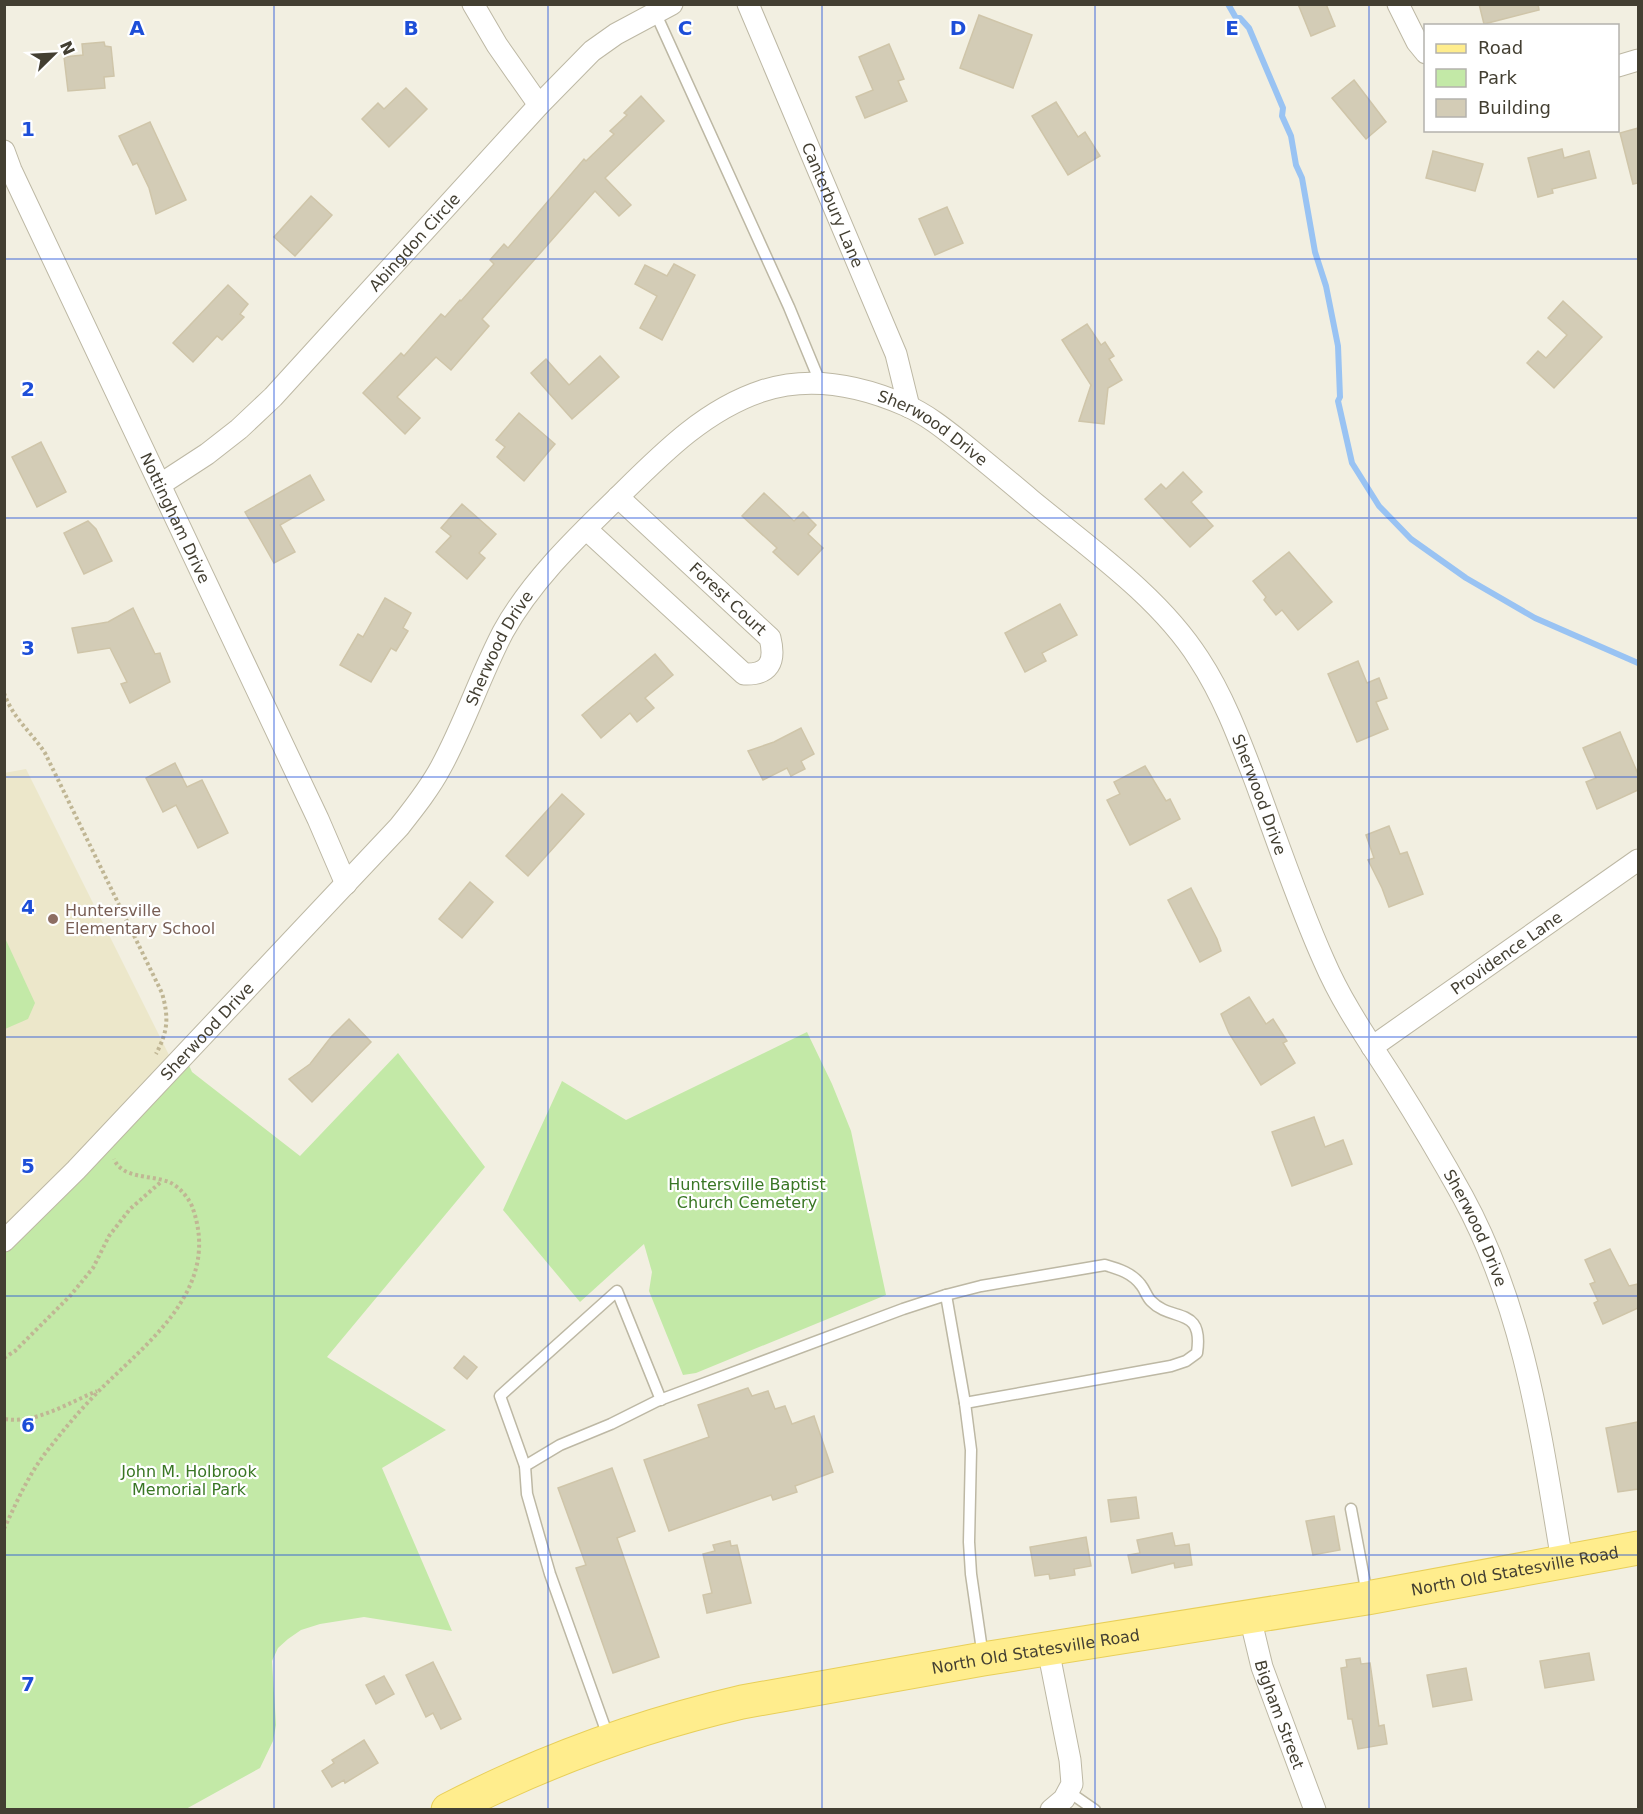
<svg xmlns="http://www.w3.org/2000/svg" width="1643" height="1814" font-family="'DejaVu Sans',sans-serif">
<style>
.education{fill:#ece7ca}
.green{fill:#c3e9a7}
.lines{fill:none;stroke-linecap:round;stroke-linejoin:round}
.stream{stroke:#99c3f3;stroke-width:6}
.building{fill:#d3ccb6;stroke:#cfc5a9;stroke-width:1.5}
.lane-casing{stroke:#bdb8a4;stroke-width:13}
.street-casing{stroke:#bdb8a4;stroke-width:23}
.primary-casing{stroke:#e8cf59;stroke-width:35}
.path{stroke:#c0b694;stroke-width:4;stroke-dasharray:3 3;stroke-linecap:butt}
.lane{stroke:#fff;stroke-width:10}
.street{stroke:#fff;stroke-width:21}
.primary{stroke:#ffed8d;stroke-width:33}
.grid{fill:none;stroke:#1d4ed8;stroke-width:1.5;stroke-opacity:0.55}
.education-dot{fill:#8d6e63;stroke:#fff;stroke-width:2}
.labels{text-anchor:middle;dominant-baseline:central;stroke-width:4.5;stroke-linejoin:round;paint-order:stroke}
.street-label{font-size:16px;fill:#433f32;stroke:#fff}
.education-label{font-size:16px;fill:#785e54;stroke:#fff;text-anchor:start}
.park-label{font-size:16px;fill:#397624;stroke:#fff}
.grid-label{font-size:20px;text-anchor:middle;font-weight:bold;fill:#1d4ed8;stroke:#fff;stroke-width:4.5;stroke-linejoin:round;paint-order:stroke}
</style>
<rect width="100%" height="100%" fill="#f2efe1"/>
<path class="education" d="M26,769L174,1065L5,1241L4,773Z"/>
<g class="green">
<path d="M5,938L35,1003L28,1019L5,1029Z"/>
<path d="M807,1032L832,1084L851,1131L886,1295L696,1373L683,1375L649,1291L652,1272L644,1244L580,1302L503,1210L562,1081L626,1120Z"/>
<path d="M398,1053L485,1167L327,1357L446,1430L382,1468L452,1631L364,1617L320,1624L301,1630L288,1639L278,1648L272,1661L276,1725L273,1741L260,1768L186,1809L5,1810V1241L184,1054L192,1072L300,1156Z"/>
</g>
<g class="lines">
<path class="stream" d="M1228,4L1236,18H1240L1249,28L1283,108L1282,116L1291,136L1296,165L1302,178L1315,252L1326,286L1338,346L1340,397L1338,401L1352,463L1379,506L1411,539L1466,578L1535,618L1638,663"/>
</g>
<g class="building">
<path d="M1298,4H1326L1335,26L1311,36Z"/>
<path d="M1479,4H1538L1539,10L1484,24Z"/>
<path d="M979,15L1032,35L1013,88L960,68Z"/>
<path d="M104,42L105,46L111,47L114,76L104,77L105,88L68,91L64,57L83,55L82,44Z"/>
<path d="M889,44L904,79L898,81L907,101L865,118L856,97L873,90L859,57Z"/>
<path d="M1354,80L1386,122L1366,139L1332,98Z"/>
<path d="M406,88L427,109L389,147L362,119L378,103L384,109Z"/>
<path d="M641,96L664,121L605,178L631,205L619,216L595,191L482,319L489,326L451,370L436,357L397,397L420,418L405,434L363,393L401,353L404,356L441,314L445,317L460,300L461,301L494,264L490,260L504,244L508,248L584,159L586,161L614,134L610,131L627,115L624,113Z"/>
<path d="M1056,102L1078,137L1085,132L1100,156L1068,175L1032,116Z"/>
<path d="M150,122L186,200L156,214L149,188L137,163L133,165L119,136Z"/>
<path d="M1638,128V183L1633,184L1620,133Z"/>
<path d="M1562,149L1564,158L1589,151L1596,178L1552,189L1553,193L1538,197L1528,158Z"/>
<path d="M1433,151L1483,164L1475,191L1426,178Z"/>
<path d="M311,196L332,215L295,256L274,237Z"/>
<path d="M947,207L963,243L935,255L919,219Z"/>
<path d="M674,264L695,275L662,340L640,328L657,296L635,284L645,265L667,276Z"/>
<path d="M228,285L248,304L240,314L244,317L222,340L217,336L193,362L173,343Z"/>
<path d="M1563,301L1602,337L1554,388L1527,363L1538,351L1546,358L1567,335L1548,318Z"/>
<path d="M1087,324L1101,345L1105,342L1114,356L1109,359L1122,380L1108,388L1104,424L1079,421L1091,385L1062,340Z"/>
<path d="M600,356L619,377L572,419L531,373L546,359L569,385Z"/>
<path d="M519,413L555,444L524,481L497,457L505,447L496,440Z"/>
<path d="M41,442L66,492L37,507L12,457Z"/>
<path d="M1183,472L1202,492L1191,502L1213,526L1190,547L1145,499L1161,484L1166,489Z"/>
<path d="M310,475L324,500L280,525L295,552L274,563L245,512Z"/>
<path d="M764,493L794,521L803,512L816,525L808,534L823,548L798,575L773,552L777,548L742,516Z"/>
<path d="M462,504L496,534L479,553L485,558L467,579L436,552L451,536L441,528Z"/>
<path d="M88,521L96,529L112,561L84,574L64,533Z"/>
<path d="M1289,552L1332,602L1298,630L1282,610L1276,615L1264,600L1266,597L1253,581Z"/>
<path d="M385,598L411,613L403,628L408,631L396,651L391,648L371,682L340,665L358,634L363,637Z"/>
<path d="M1060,604L1077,635L1042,653L1046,661L1025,672L1005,633Z"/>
<path d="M133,608L155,654L160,653L170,682L130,703L121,684L127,682L110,648L78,653L72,628L108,622Z"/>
<path d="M655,654L673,675L645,698L654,708L637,722L630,713L601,738L582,715Z"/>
<path d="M1358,661L1367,683L1379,678L1387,698L1376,702L1388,729L1357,742L1328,674Z"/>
<path d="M801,728L814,754L801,761L805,769L791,776L787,768L763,780L748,751L774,742Z"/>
<path d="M1620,732L1638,774V790L1597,809L1586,782L1596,778L1583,748Z"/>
<path d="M175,763L187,787L202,780L228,833L198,848L176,805L163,812L146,778Z"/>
<path d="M1145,766L1166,801L1170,799L1180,819L1130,845L1107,800L1120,794L1114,782Z"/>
<path d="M562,794L584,814L528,876L506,856Z"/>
<path d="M1389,826L1400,854L1407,852L1423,894L1389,907L1382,888L1368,860L1374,858L1366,835Z"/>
<path d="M470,882L493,902L462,938L439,919Z"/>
<path d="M1191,888L1217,939L1221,951L1200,962L1168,900Z"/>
<path d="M1249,997L1266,1024L1273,1019L1287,1041L1283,1043L1295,1063L1261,1085L1229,1033L1221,1014Z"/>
<path d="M349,1019L371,1042L312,1102L289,1079L310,1064L331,1037Z"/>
<path d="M1314,1117L1325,1147L1343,1140L1352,1164L1292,1186L1272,1132Z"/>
<path d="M1610,1249L1629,1286L1638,1284V1308L1603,1324L1594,1303L1598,1301L1590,1284L1595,1282L1585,1260Z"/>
<path d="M464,1356L477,1367L467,1379L454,1368Z"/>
<path d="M748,1388L752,1396L768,1391L775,1409L785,1406L792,1424L814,1416L833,1472L795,1486L797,1492L773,1500L771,1495L669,1531L644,1460L709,1437L698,1405Z"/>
<path d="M1638,1422V1489L1618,1492L1606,1428Z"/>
<path d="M612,1468L635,1531L617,1538L659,1657L613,1673L576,1568L586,1565L558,1488Z"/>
<path d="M1136,1497L1139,1518L1111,1522L1108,1500Z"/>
<path d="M1334,1516L1340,1550L1313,1555L1306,1521Z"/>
<path d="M1172,1533L1175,1546L1189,1544L1192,1565L1175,1568L1174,1563L1132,1573L1128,1555L1140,1553L1137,1540Z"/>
<path d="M1086,1537L1091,1566L1074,1569L1075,1575L1050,1579L1049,1574L1035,1576L1030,1547Z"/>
<path d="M730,1541L731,1546L737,1545L751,1603L707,1613L703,1595L712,1593L703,1554L715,1551L713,1545Z"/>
<path d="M1589,1653L1594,1680L1545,1688L1540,1661Z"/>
<path d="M1360,1658L1361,1664L1370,1663L1379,1726L1384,1725L1387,1744L1358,1749L1352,1719H1348L1341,1668L1347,1667L1346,1660Z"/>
<path d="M433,1662L461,1719L441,1729L433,1713L426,1717L406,1675Z"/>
<path d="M1466,1668L1472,1700L1433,1707L1427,1675Z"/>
<path d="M384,1676L394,1694L376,1704L366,1685Z"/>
<path d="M364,1740L378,1763L345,1783L344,1780L332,1787L322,1771L334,1763L332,1760Z"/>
</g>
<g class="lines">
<g class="lane-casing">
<g id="lane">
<path d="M655,12L789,307L820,382"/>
<path d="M946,1295L981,1286L1105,1265C1119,1269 1132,1273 1141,1285C1145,1290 1147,1297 1151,1301C1172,1323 1204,1305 1197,1353L1186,1361L1171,1366L965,1403"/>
<path d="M525,1466L500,1396L617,1291L661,1400"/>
<path d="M1351,1509L1367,1594"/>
<path d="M608,1736L550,1574L527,1494L525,1466L560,1445L611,1424L657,1401L903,1309L946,1295L965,1403L971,1450L969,1542L971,1574L983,1657"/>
<path d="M1069,1792L1095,1810"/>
</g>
</g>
<g class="street-casing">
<g id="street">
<path d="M473,4L497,45L539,105"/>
<path id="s1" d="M748,4L896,354L909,407"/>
<path d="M1398,4L1417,42L1426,53"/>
<path d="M1618,66L1638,60"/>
<path id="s2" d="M4,151L11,170L318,819L346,884"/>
<path id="s3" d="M161,484L207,454L239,429L273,397L539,105L592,51L616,34L672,4"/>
<path d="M586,529L744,674C769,675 776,662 770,638L618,497"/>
<path id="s4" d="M1372,1047L1638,860"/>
<path id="s5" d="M4,1241L76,1170L399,827C414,808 430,788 441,767C465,723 480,676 503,632C530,583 572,542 611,504C656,460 701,411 762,391C810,375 859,385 905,405C928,415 947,431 966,446C988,464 1010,482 1031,500C1088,547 1159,596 1199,659C1224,697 1240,741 1256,783C1278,843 1298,903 1324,961C1342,1003 1368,1040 1393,1079C1417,1117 1441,1157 1463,1197C1525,1311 1541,1436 1562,1561"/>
<path id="s6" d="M1250,1617L1262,1667L1315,1810"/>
<path d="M1048,1649L1070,1760L1072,1784L1064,1799L1051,1810"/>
</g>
</g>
<g class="primary-casing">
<g id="primary">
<path id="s7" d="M448,1810C541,1762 639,1726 742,1702L983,1659L1367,1598L1638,1548"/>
</g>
</g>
<g class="path">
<path d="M4,693C12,717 32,733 45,753L162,993C169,1018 168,1031 156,1054"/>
<path d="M4,1358L15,1351L70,1296L93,1268L109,1236L130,1209L162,1181"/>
<path d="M5,1419C36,1424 68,1403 97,1391"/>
<path d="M4,1529C18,1499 30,1471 51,1446C69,1423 88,1401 109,1381C157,1335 219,1284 193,1209C190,1199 179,1186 169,1182C151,1175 122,1179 114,1159"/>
</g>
<use href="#lane" class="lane"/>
<use href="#street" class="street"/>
<use href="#primary" class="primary"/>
</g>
<path class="grid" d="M274,4V1810M548,4V1810M822,4V1810M1095,4V1810M1369,4V1810M4,259H1638M4,518H1638M4,777H1638M4,1037H1638M4,1296H1638M4,1555H1638"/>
<circle class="education-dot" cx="53" cy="919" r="6"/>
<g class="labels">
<g class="street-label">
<text stroke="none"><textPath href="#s1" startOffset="218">Canterbury Lane</textPath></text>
<text stroke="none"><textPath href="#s3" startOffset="352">Abingdon Circle</textPath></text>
<text stroke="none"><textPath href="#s5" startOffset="1335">Sherwood Drive</textPath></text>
<text stroke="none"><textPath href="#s2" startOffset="405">Nottingham Drive</textPath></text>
<text transform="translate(728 599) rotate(43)">Forest Court</text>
<text stroke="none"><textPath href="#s5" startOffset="778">Sherwood Drive</textPath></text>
<text stroke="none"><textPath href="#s5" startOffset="1839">Sherwood Drive</textPath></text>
<text stroke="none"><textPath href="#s4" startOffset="164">Providence Lane</textPath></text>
<text stroke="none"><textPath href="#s5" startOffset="292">Sherwood Drive</textPath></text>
<text stroke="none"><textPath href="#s5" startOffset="2325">Sherwood Drive</textPath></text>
<text stroke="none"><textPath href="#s7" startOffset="1098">North Old Statesville Road</textPath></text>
<text stroke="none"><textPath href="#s7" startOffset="612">North Old Statesville Road</textPath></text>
<text stroke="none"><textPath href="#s6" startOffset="102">Bigham Street</textPath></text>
</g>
<g class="education-label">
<text x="65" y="910">Huntersville<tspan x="65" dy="18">Elementary School</tspan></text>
</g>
<g class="park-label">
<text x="747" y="1184">Huntersville Baptist<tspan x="747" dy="18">Church Cemetery</tspan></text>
<text x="189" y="1471">John M. Holbrook<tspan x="189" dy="18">Memorial Park</tspan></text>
</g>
</g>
<g class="grid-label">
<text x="137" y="35">A</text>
<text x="411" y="35">B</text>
<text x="685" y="35">C</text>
<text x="958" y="35">D</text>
<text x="1232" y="35">E</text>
<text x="28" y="136">1</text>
<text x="28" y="396">2</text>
<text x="28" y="655">3</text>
<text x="28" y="914">4</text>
<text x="28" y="1173">5</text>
<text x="28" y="1432">6</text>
<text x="28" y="1691">7</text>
</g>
<rect width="1643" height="1814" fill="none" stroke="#433f32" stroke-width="12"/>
<rect x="1424" y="24" width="195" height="108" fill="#ffffff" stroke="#b4b2ad" stroke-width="1.5"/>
<rect x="1436" y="44" width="30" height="9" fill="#ffed8d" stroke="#b4b2ad" stroke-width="1.5"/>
<text x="1478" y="54" font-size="18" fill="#433f32">Road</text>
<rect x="1436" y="69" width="30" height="18" fill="#c3e9a7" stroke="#b4b2ad" stroke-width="1.5"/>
<text x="1478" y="84" font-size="18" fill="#433f32">Park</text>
<rect x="1436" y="99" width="30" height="18" fill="#d3ccb6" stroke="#b4b2ad" stroke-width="1.5"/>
<text x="1478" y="114" font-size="18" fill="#433f32">Building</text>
<g transform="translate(54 54) rotate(66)" stroke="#ffffff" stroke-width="4.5" paint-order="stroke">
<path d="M0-4.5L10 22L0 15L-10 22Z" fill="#433f32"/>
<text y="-9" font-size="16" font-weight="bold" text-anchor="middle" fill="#433f32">N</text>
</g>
</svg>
